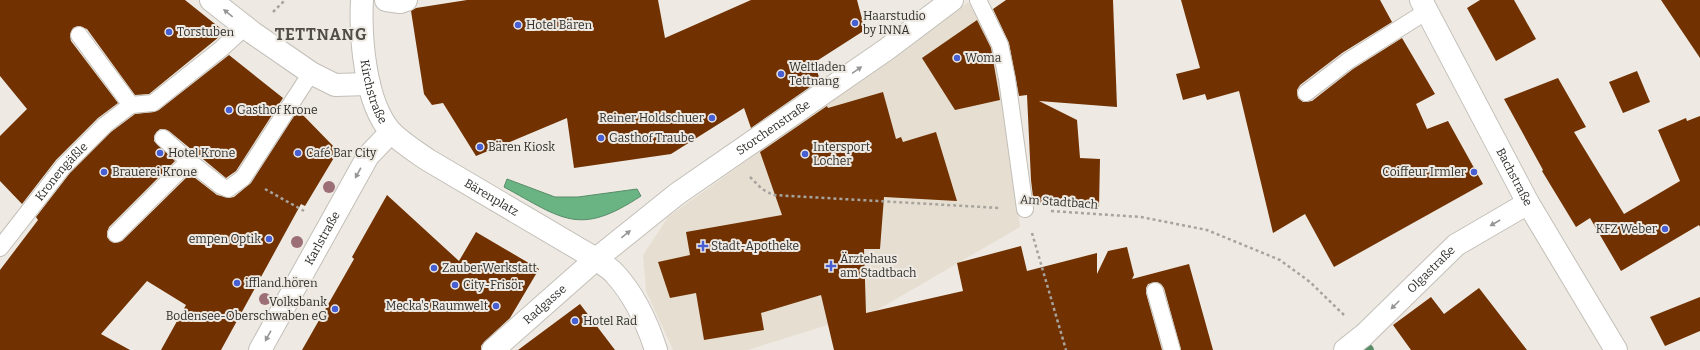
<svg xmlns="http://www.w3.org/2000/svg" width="1700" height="350" font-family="Bitter,serif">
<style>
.built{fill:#e6dfd1}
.water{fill:#69b482;stroke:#588c68}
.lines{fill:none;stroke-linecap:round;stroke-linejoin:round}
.stream{stroke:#588c68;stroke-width:10}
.building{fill:#713100}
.lane-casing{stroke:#c3bfb8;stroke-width:18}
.street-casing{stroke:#c3bfb8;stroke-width:24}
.secondary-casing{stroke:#c3bfb8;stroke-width:24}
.path{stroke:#a7a49e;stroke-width:2.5;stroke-dasharray:3 3;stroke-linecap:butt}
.lane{stroke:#fff;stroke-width:16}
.street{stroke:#fff;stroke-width:22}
.secondary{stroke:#fff;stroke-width:22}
.tree{fill:#9c6f76}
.oneway{fill:#979695}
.poi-dot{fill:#475fd3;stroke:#eeeae3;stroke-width:1.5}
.labels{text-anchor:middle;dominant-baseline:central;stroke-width:4;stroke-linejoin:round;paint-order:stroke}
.poi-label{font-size:12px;fill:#2f2e2b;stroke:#eeeae3;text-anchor:start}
.street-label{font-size:12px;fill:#2f2e2b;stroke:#eeeae3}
.district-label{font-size:16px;font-weight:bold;letter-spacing:1px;fill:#514e48;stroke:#eeeae3}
</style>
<rect width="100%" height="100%" fill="#eeeae3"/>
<path class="built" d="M968,2L993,42L1005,94L1020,227L879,309L748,350H673L646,291L643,255L668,217Z"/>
<path class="water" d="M507,179L555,197H578L637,189L641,196C579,237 563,219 504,187Z"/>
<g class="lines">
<path class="stream" d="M1364,344L1369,350"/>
</g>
<g class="building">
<path d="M0,0H185L225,32L149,94L135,95L87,29L78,26L73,28L70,36L71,41L118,103L98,118L56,160L22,204L0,181V136L27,109L0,76Z"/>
<path d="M467,0H658L665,38L751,0H857L865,30L812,64L817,71L820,80L751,128L744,108L671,154L574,168L567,118L476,156L443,103L432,105L424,94L411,11L416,8Z"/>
<path d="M1006,0H1113L1117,107L1039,101L1077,120L1080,158L1100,159L1099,207L1034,205L1031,180L1027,95L1019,96L1009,43L993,9Z"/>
<path d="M1181,0H1380L1392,22L1342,53L1300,85L1297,90L1298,98L1303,102L1312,101L1353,69L1402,38L1435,94L1416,104L1427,129L1448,121L1483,184L1334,267L1305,214L1273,233L1239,91L1207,100L1205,94L1183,100L1176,74L1200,68Z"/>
<path d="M1480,0H1514L1536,39L1496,61L1467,8Z"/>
<path d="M1661,0H1700V58Z"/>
<path d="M977,20L991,48L1000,100L955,110L922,58Z"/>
<path d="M229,55L283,98L236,171L226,178L169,131L164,129H160L154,136V141L175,161L109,227L107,232V237L110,241L114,243L122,241L190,174L217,195L229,198L234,197L251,183L298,110L299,111L338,151L305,206L301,204L221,350H161L186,305L147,281L101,334L130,350H0V270L38,220L36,217L70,173L111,132L135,114L154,112L159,110Z"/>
<path d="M1637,71L1650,102L1623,113L1609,82Z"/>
<path d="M1558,78L1586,127L1574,132L1624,214L1680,181L1658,130L1686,118L1687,121L1700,116V227L1699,225L1621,271L1590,218L1576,227L1542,171L1543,170L1504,99Z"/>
<path d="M883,92L896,139L901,137L903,142L936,132L957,201L884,197L880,249H864L866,313L963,291L957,263L1021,246L1027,271L1097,253V274L1108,251L1127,247L1134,275L1132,279L1189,264L1213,350H1181L1164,288L1161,284L1157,282L1148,284L1146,288V293L1162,350H834L821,295L761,313L764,330L704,340L696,293L670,298L658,262L690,255L686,232L782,215L760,152L827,106L828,108Z"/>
<path d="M387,195L459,261L476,232L539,269L510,318L485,341L481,346V350H302L354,259L352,257Z"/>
<path d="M1479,288L1527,350H1411L1393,325L1431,297L1444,314Z"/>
<path d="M1700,297V331L1665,346L1650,317Z"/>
<path d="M580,304L615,350H518Z"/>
</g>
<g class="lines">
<g class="lane-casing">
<g id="lane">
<path d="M978,0L1000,45L1007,79L1025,209"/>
<path d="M79,35L131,105L153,103L221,49L245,27"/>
<path d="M1306,93L1348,61L1427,11"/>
<path d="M163,138L189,161"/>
<path d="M116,234L189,161L221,186L228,189L243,178L311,73"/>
<path id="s1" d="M0,248L63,167L105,125L131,105"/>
<path d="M1155,291L1172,350"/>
</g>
</g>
<g class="street-casing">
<g id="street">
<path d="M211,0L253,33L311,73L335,85L369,84"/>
<path d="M386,0L400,2L406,0"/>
<path id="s2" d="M260,350L368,156L391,132"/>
<path id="s3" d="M493,350L596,259L677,194L887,49L952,0"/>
<path id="s4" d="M1345,350L1364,335L1456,245L1528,203"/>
</g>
</g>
<g class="secondary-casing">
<g id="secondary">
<path id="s5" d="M362,0C360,38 365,103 391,132C402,143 415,151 428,160L596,259C602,264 610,268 615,274C635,296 647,322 656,350"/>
<path id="s6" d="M1421,0L1528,203L1616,350"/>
</g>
</g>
<g class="path">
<path d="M273,12L285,0"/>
<path d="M750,177L762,189L773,195L1000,208"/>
<path d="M265,189L304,211"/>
<path d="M1051,211L1141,217L1207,230L1280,260L1310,282L1344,315"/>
<path d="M1032,233L1066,350"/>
</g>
<use href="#lane" class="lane"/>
<use href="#street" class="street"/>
<use href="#secondary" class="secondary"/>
</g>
<g class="tree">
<circle cx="329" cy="187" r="6"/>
<circle cx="297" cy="242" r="6"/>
<circle cx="265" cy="299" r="6"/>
</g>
<defs><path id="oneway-solid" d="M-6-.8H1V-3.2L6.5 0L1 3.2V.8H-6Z"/></defs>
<g class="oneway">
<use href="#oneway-solid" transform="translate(228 13) rotate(-141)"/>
<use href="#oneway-solid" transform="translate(857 70) rotate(-35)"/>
<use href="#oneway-solid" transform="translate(358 173) rotate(119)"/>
<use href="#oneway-solid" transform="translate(1495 223) rotate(150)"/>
<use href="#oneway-solid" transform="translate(626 234) rotate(-39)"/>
<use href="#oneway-solid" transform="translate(1395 305) rotate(135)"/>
<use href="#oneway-solid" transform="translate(268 336) rotate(119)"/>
</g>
<g class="poi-dot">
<circle cx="855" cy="23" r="4"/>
<circle cx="518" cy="25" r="4"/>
<circle cx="169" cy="32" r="4"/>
<circle cx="957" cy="58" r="4"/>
<circle cx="781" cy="74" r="4"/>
<circle cx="229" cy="110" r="4"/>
<circle cx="712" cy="118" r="4"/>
<circle cx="601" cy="138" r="4"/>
<circle cx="480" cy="147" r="4"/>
<circle cx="160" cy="153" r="4"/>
<circle cx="298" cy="153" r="4"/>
<circle cx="805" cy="154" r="4"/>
<circle cx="104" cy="172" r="4"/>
<circle cx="1474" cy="172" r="4"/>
<circle cx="1665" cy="229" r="4"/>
<circle cx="269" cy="239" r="4"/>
<path d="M701 240h4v4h4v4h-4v4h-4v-4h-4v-4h4z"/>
<path d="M829 260h4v4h4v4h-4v4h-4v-4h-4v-4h4z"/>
<circle cx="434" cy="268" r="4"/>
<circle cx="237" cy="283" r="4"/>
<circle cx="455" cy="285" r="4"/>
<circle cx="496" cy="306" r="4"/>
<circle cx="335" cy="309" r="4"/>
<circle cx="575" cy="321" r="4"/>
</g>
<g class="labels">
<g class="poi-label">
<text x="863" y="16">Haarstudio<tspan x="863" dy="14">by INNA</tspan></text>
<text x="526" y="25">Hotel Bären</text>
<text x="177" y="32">Torstuben</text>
<text x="965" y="58">Woma</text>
<text x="789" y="67">Weltladen<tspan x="789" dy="14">Tettnang</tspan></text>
<text x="237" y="110">Gasthof Krone</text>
<text x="704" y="118" text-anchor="end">Reiner Holdschuer</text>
<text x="609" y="138">Gasthof Traube</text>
<text x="488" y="147">Bären Kiosk</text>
<text x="813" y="147">Intersport<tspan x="813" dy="14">Locher</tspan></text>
<text x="168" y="153">Hotel Krone</text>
<text x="306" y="153">Café Bar City</text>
<text x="112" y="172">Brauerei Krone</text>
<text x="1466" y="172" text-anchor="end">Coiffeur Irmler</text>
<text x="1657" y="229" text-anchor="end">KFZ Weber</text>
<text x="261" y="239" text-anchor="end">empen Optik</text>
<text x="711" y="246">Stadt-Apotheke</text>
<text x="840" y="259">Ärztehaus<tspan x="840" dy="14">am Stadtbach</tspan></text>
<text x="442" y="268">ZauberWerkstatt</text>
<text x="245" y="283">iffland.hören</text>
<text x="463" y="285">City-Frisör</text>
<text x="327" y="302" text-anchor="end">Volksbank<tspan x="327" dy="14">Bodensee-Oberschwaben eG</tspan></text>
<text x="488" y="306" text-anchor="end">Mecka's Raumwelt</text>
<text x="583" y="321">Hotel Rad</text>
</g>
<g class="street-label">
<text stroke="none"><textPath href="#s5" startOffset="93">Kirchstraße</textPath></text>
<text stroke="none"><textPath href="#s3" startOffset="358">Storchenstraße</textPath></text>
<text stroke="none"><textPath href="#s1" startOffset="98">Kronengäßle</textPath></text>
<text stroke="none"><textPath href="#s6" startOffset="200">Bachstraße</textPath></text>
<text stroke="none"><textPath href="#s5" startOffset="258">Bärenplatz</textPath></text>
<text transform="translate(1059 202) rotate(4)">Am Stadtbach</text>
<text stroke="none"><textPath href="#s2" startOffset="128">Karlstraße</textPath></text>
<text stroke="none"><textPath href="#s4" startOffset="118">Olgastraße</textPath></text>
<text stroke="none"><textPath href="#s3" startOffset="69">Radgasse</textPath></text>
</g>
<g class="district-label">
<text x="321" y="34">TETTNANG</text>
</g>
</g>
</svg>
